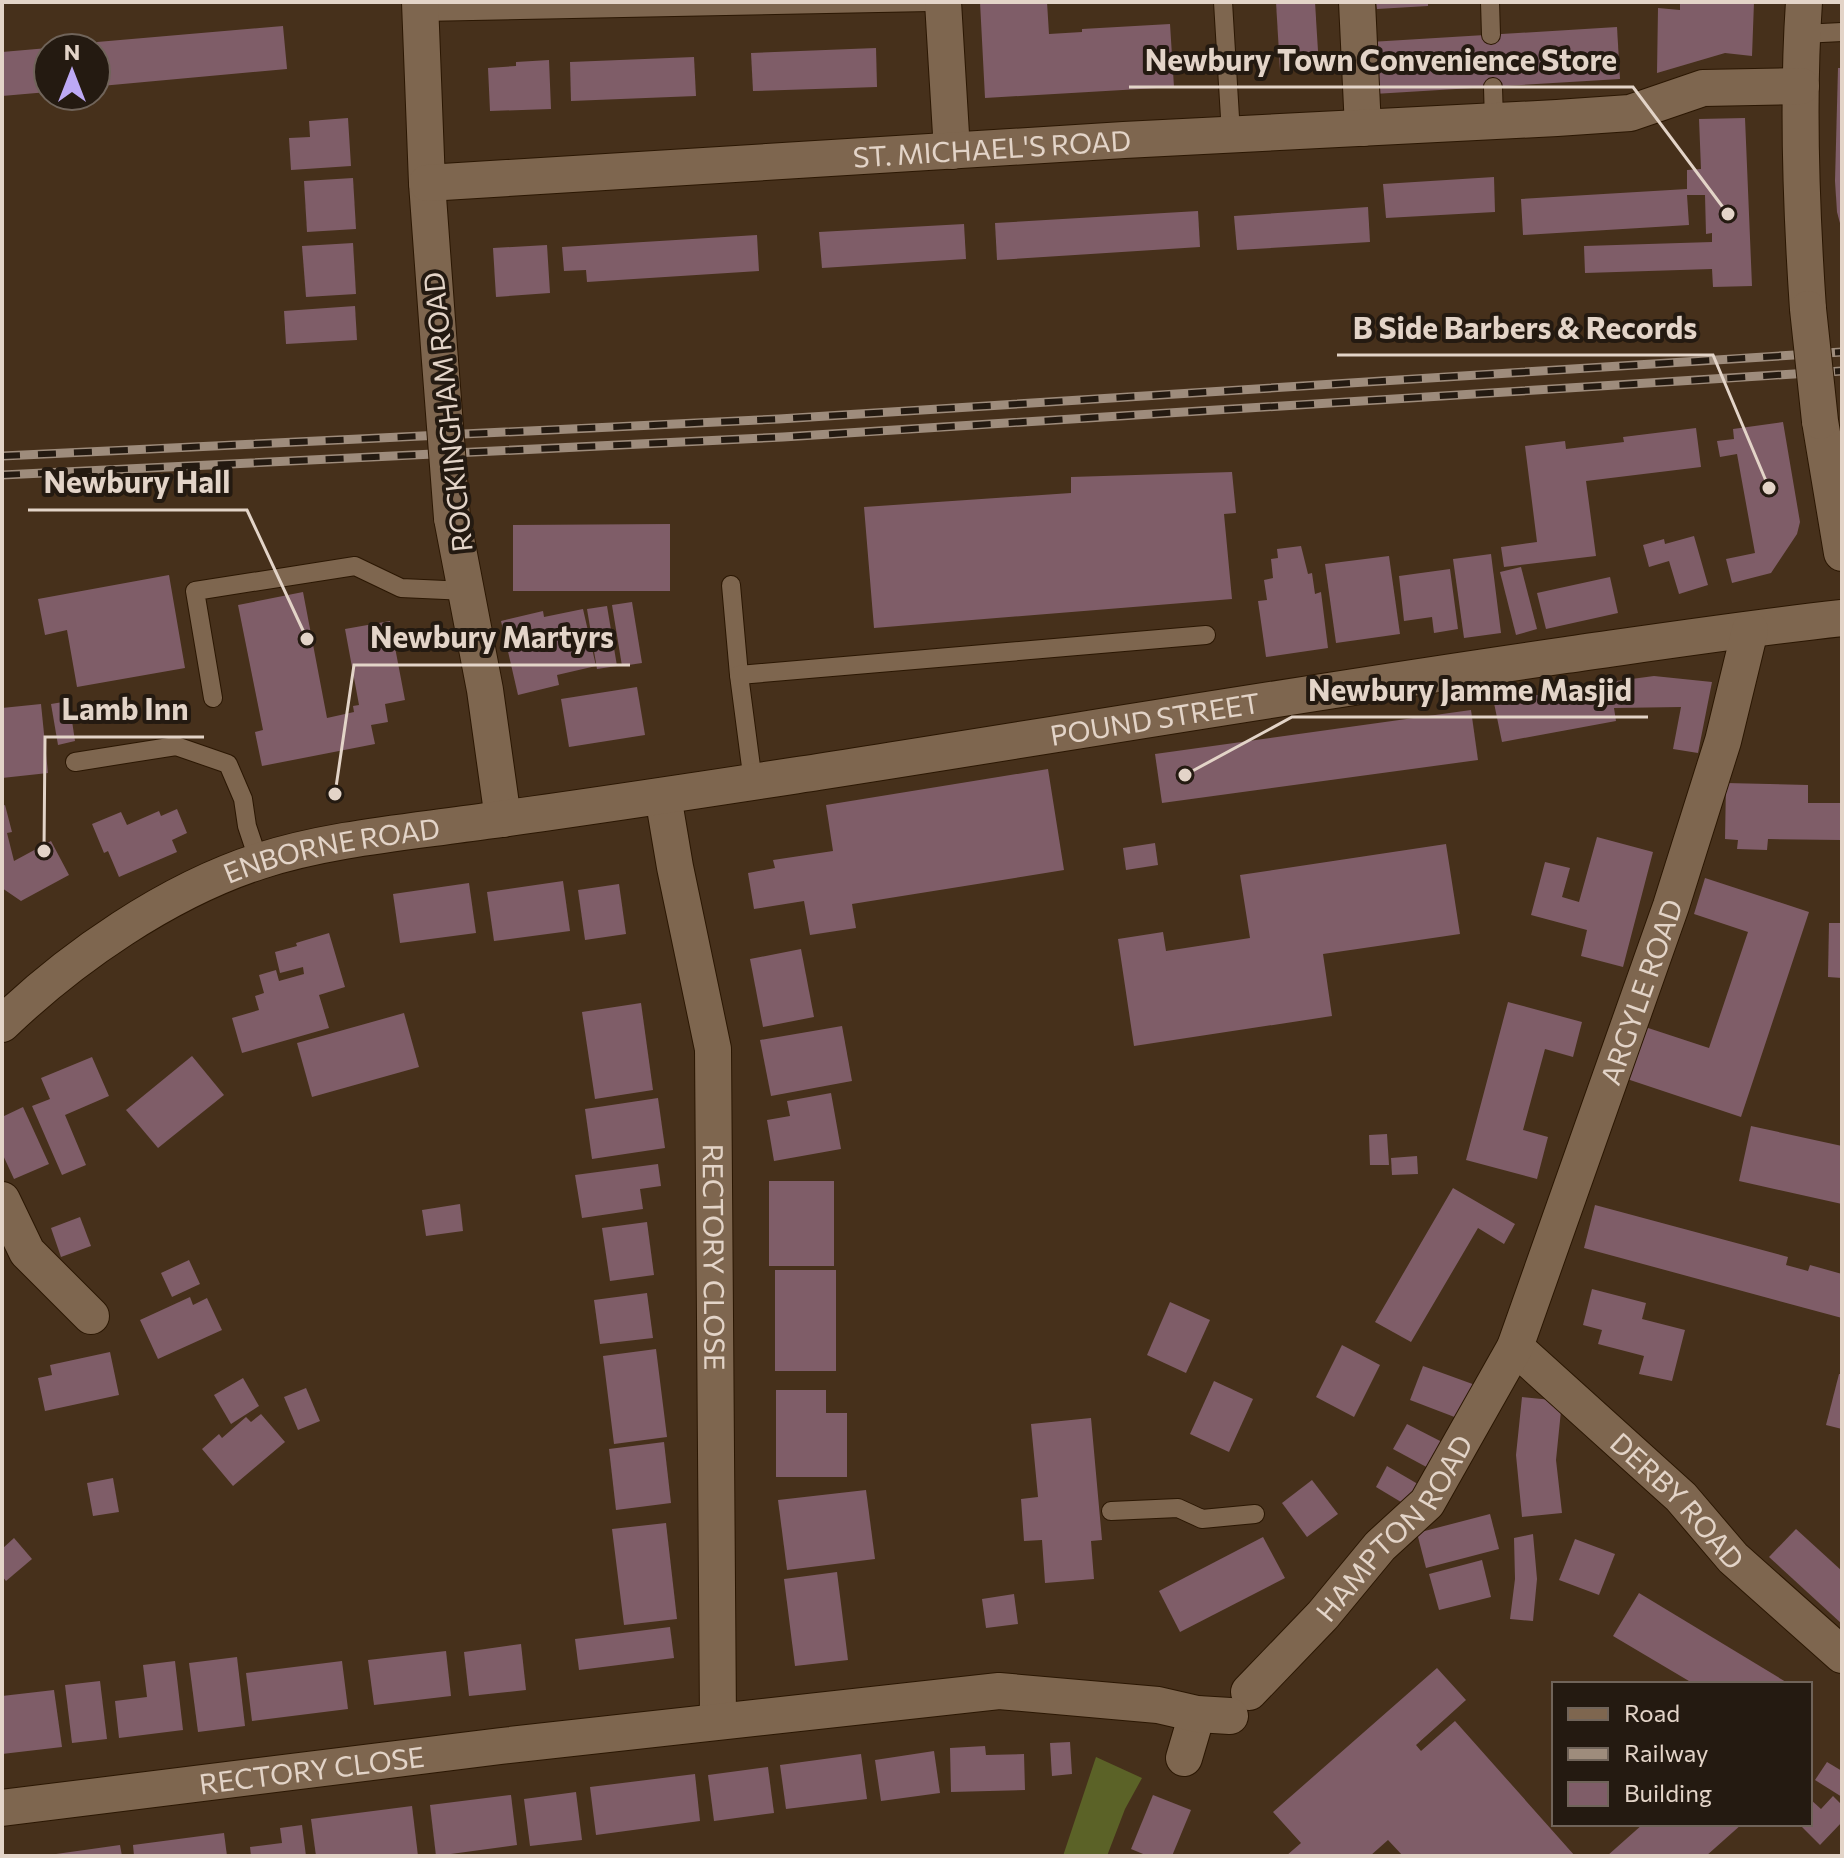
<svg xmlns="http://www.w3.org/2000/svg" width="1844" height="1858" font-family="Commissioner,sans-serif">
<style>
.green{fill:#5b6227}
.building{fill:#7f5d68}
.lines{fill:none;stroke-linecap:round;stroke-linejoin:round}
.service-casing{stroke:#2b1703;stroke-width:20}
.minor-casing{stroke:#2b1703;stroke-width:38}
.service{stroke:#7e664f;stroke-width:18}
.minor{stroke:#7e664f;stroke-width:36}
.rail-casing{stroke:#9e8c7c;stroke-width:9}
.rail{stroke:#241a11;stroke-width:6;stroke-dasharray:18;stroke-linecap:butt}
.minor-bridge-casing{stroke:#2b1703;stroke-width:38;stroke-linecap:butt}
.minor-bridge{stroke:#7e664f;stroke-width:36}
.labels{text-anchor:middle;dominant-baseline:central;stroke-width:8;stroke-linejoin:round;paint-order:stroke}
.street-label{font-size:28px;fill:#e3d4c8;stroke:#241a11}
.leader{fill:none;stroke:#e3d4c8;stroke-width:3}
.callout-dot{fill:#e3d4c8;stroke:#241a11;stroke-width:3}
.callout-label{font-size:30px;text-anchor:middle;font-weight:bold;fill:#e3d4c8;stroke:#241a11;stroke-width:8;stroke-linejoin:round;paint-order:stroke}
</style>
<rect width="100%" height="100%" fill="#46301b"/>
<path class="green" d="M1096,1757L1142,1778L1125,1809L1107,1856H1063Z"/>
<g class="building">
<path d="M980,2H1047L1049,34L1082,32V29L1170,24L1174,87L985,98Z"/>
<path d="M1276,2H1315L1319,68L1280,70Z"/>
<path d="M1376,2H1428V6L1377,9Z"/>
<path d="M1680,2H1754L1752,56L1725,53L1657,73L1658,8L1680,10Z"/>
<path d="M283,26L287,69L101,86L97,42Z"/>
<path d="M1617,27L1620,79L1374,94L1370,42Z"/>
<path d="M93,43V48H64V46Z"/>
<path d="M48,48V92L2,96V52Z"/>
<path d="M876,48L877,87L753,91L751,53Z"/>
<path d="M694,57L696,96L571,101L570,62Z"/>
<path d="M549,60L551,109L490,111L488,68L516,66V62Z"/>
<path d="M1838,68H1842L1841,227L1837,212L1835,181Z"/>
<path d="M348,118L351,166L291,170L289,138L310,137L309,121Z"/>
<path d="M1745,118L1752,286L1713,287L1712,269L1585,273L1584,246L1712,242V233L1706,234L1705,195H1687L1689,225L1523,235L1521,199L1687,189V170L1701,169L1699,119Z"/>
<path d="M1494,177L1495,212L1386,218L1383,184Z"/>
<path d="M353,178L356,229L307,232L304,181Z"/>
<path d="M1368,207L1370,242L1237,250L1234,216Z"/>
<path d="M1198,211L1200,247L997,260L995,223Z"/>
<path d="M964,224L966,259L822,268L819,232Z"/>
<path d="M757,235L759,271L587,282L586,270L564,271L562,247Z"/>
<path d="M353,243L356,294L306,297L302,246Z"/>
<path d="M547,245L550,293L496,297L493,248Z"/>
<path d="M355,306L357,340L286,344L284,311Z"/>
<path d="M1783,422L1800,522L1797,534L1771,573L1732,583L1726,559L1755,553L1737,454L1720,457L1717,441L1734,439L1733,429Z"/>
<path d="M1696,428L1701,467L1586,481L1596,556L1504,567L1501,547L1537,542L1525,446L1565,441L1566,449L1624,442L1623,437Z"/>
<path d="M1232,472L1236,513L1224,514L1232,599L874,628L864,507L1071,493V477Z"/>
<path d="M670,524V591H513V525Z"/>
<path d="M1694,536L1708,585L1679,594L1669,561L1649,567L1643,545L1664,539L1665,544Z"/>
<path d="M1301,546L1308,574L1312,573L1315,594L1321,592L1328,648L1266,657L1258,601L1267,600L1264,580L1273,578L1271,559L1278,558L1277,549Z"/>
<path d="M1491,554L1501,633L1464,638L1453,559Z"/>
<path d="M1389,556L1400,634L1336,643L1325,564Z"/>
<path d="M1521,567L1537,629L1516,635L1500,572Z"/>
<path d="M1450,569L1458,629L1434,633L1432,617L1404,621L1399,576Z"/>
<path d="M169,575L185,668L77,687L67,630L45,635L38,599Z"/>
<path d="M1610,577L1618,613L1546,629L1537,593Z"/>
<path d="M303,592L327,718L354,712L353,706L359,705L345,629L390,621L405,700L385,704L388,722L371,725L375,744L262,766L255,732L263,730L238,605Z"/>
<path d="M632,602L642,663L622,666L612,605Z"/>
<path d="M607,606L617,666L597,669L587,609Z"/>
<path d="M583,609L596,666L557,675L559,685L518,695L501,621L543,611L544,617Z"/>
<path d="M1654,676L1712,682L1698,753L1673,749L1681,707L1614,708L1616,721L1502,742L1494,703L1609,682Z"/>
<path d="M637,687L645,735L569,747L561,699Z"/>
<path d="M69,701L75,741L58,745L51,704Z"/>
<path d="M41,704L48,773L2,778V708Z"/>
<path d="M1471,710L1478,760L1162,803L1155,754Z"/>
<path d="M1048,769L1064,870L852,904L856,928L810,935L804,901L754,909L748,873L775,868L773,860L833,851L826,805Z"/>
<path d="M1726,783L1808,785V803H1842V840L1768,839L1767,850L1737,849L1738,840L1725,839Z"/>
<path d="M5,805L12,832L7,833L14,861L51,841L69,875L21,901L2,888V806Z"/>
<path d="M177,809L187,833L172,840L177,852L119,877L108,851L104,853L92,824L121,812L127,825L159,811L161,816Z"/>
<path d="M1597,837L1653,852L1623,967L1581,956L1587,930L1531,915L1545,862L1570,868L1562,897L1579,902Z"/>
<path d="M1155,843L1158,865L1126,870L1123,848Z"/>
<path d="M1446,844L1460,934L1323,954L1332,1016L1134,1046L1118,939L1163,932L1166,951L1250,938L1240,875Z"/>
<path d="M1705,878L1809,912L1741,1117L1621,1077L1639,1025L1709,1048L1748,932L1694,914Z"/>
<path d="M563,881L570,931L494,941L487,892Z"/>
<path d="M469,883L476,933L400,943L393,894Z"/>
<path d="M619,884L626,934L585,940L578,890Z"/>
<path d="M1829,923H1842V978L1828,977Z"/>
<path d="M329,933L345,987L319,995L329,1028L242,1053L232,1018L259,1010L255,996L264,993L259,975L276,970L279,981L304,974L303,967L280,973L275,952L297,946L296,943Z"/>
<path d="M801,949L814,1017L763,1027L750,959Z"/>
<path d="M1508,1002L1582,1022L1573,1057L1545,1049L1523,1130L1548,1137L1537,1179L1466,1160Z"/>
<path d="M641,1003L653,1090L595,1099L582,1012Z"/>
<path d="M404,1013L419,1067L312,1097L297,1043Z"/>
<path d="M842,1026L852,1081L771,1096L760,1040Z"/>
<path d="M192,1056L224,1095L158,1148L126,1110Z"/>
<path d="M92,1057L109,1096L65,1115L86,1165L62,1175L32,1106L50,1099L41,1078Z"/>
<path d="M831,1093L841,1149L774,1161L767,1120L790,1116L787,1101Z"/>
<path d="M658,1098L665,1148L592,1159L585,1109Z"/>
<path d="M23,1107L49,1164L14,1179L2,1153V1117Z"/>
<path d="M1751,1126L1842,1146V1204L1739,1181Z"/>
<path d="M1387,1134L1389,1165H1370L1369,1135Z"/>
<path d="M1417,1156L1418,1174L1392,1175L1391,1158Z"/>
<path d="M658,1164L661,1186L640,1189L643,1209L582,1218L575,1175Z"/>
<rect x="769" y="1181" width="65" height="85"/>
<path d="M1453,1188L1515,1224L1504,1244L1478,1228L1411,1342L1375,1322Z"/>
<path d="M460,1204L463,1231L426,1236L422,1210Z"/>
<path d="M1595,1205L1788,1257L1786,1265L1808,1271L1810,1265L1842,1274V1318L1584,1248Z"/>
<path d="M80,1217L91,1246L61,1257L51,1228Z"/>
<path d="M647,1222L654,1275L610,1281L602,1228Z"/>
<path d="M189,1260L200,1284L172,1297L161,1273Z"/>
<rect x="775" y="1270" width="61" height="101"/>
<path d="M1592,1289L1646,1303L1642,1319L1685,1330L1672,1381L1639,1374L1644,1356L1598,1344L1602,1330L1583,1325Z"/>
<path d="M647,1293L653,1338L600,1344L594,1300Z"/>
<path d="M190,1297L193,1305L207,1298L222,1330L158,1359L140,1320Z"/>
<path d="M1170,1302L1210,1320L1186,1373L1147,1355Z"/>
<path d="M1342,1345L1380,1365L1354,1417L1316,1397Z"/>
<path d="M656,1349L667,1437L614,1444L603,1356Z"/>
<path d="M110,1352L119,1395L45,1411L38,1378L52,1375L50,1365Z"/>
<path d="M1423,1366L1478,1386L1465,1421L1410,1400Z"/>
<path d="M1839,1374H1842V1429L1826,1425Z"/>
<path d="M243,1378L259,1406L231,1424L214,1395Z"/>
<path d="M1214,1381L1253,1399L1229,1452L1190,1434Z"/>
<path d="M306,1388L320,1421L298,1430L284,1397Z"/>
<path d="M776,1390H826V1413H847V1477H776Z"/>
<path d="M1522,1397L1562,1401L1556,1460L1562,1513L1522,1517L1516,1455Z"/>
<path d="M261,1414L285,1442L233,1486L202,1449L219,1434L222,1438L246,1417L251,1422Z"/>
<path d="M1091,1418L1102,1540L1091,1541L1094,1579L1045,1583L1042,1540L1024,1541L1021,1499L1038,1497L1031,1424Z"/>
<path d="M1407,1424L1446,1444L1432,1470L1393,1449Z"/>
<path d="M664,1442L671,1503L616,1510L609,1449Z"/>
<path d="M1387,1466L1423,1487L1411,1508L1376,1487Z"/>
<path d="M113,1478L119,1512L93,1516L87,1483Z"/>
<path d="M1312,1480L1338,1514L1307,1537L1282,1503Z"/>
<path d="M866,1490L875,1559L787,1570L778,1500Z"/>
<path d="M1490,1514L1499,1549L1426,1568L1417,1533Z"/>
<path d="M666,1523L677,1619L624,1625L612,1529Z"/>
<path d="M1796,1529L1842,1571V1624L1769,1557Z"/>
<path d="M1533,1534L1537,1579L1533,1621L1510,1619L1515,1579L1514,1538Z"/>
<path d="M1263,1537L1285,1578L1180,1632L1159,1591Z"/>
<path d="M14,1538L32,1559L6,1581L2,1576V1549Z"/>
<path d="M1575,1539L1615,1554L1599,1595L1559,1580Z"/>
<path d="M1482,1560L1491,1597L1439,1610L1429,1574Z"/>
<path d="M837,1572L848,1660L795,1666L784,1579Z"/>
<path d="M1639,1593L1786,1682L1785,1684H1694L1613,1636Z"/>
<path d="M1014,1594L1018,1624L986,1628L982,1599Z"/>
<path d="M670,1627L674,1658L579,1670L575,1639Z"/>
<path d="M521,1644L526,1690L469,1696L464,1652Z"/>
<path d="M446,1651L451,1696L374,1705L368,1660Z"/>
<path d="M237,1657L245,1726L198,1732L189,1663Z"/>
<path d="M175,1661L183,1730L119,1738L115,1701L147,1697L143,1665Z"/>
<path d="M342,1661L348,1709L252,1721L246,1673Z"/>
<path d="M1437,1668L1466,1700L1416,1745L1421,1751L1455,1721L1575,1856H1403L1388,1840L1370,1856H1286L1301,1843L1273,1812Z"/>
<path d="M100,1681L107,1739L72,1743L65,1685Z"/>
<path d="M54,1690L62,1747L2,1754V1696Z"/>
<path d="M1070,1742L1072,1774L1052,1776L1050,1743Z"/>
<path d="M985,1746L986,1755L1024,1754L1025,1790L951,1792L950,1748Z"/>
<path d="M934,1751L940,1793L881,1801L875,1760Z"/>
<path d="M861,1754L867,1799L786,1809L780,1765Z"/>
<path d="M1827,1762L1842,1771V1797L1815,1780Z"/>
<path d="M768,1767L774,1813L714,1821L708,1775Z"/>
<path d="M695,1774L700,1821L596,1835L590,1787Z"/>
<path d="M576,1792L582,1840L530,1846L524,1799Z"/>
<path d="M511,1795L517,1845L436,1856L430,1805Z"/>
<path d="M1153,1795L1191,1810L1172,1856H1148L1131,1849Z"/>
<path d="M1833,1796L1842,1805V1822L1820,1845L1799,1824H1810V1799L1821,1809Z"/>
<path d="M412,1806L418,1856H316L311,1819Z"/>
<path d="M1643,1824H1742L1706,1856H1607Z"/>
<path d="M302,1825L306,1856H251L250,1847L282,1843L280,1828Z"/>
<path d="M224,1833L227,1856H134L133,1845Z"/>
<path d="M120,1845L122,1856H56V1854Z"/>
</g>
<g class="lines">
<g class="service-casing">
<g id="service">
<path d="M1223,2L1231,134"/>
<path d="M1490,2L1491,35"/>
<path d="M421,12L930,2"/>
<path d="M1802,34L1842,32"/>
<path d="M1493,87L1494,122"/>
<path d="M731,585L739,675"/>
<path d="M213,698L195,591L355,566L401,588L467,591"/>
<path d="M75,762L176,746L228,764L243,799L247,826L259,862"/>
<path d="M753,782L739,675L1206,635"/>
<path d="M1111,1511L1178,1508L1202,1519L1255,1514"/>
</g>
</g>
<g class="minor-casing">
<g id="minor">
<path d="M420,2L427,183L440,361"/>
<path d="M943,2L952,151"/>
<path d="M1357,2L1363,128"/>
<path d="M1804,2C1797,104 1801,207 1808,309"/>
<path id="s1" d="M427,183L1124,140L1557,118L1630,113L1703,88L1801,86"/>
<path d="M1820,421L1842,553"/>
<path d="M452,518L485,690L503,819"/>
<path id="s2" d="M663,796L675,867L713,1049L718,1721"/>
<path id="s3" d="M2,1024C72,957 167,891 260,861C332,838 411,832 486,821C597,806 707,789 818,772C1068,733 1316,691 1566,655C1658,642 1750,628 1842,618"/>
<path d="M2,1200L27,1252L91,1316"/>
<path id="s4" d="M1515,1347L1681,1497L1733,1558L1842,1655"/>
<path id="s5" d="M1249,1692L1323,1615L1380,1546L1427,1503L1515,1347L1671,906L1723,741L1750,630"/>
<path d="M1184,1758L1197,1714"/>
<path id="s6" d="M2,1808L501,1746L999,1691L1158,1705L1197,1714L1230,1716"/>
</g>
</g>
<use href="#service" class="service"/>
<use href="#minor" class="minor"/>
<g class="rail-casing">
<g id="rail">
<path d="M2,456L779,419L1842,352"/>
<path d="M2,475L783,437L1842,371"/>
</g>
</g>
<use href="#rail" class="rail"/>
<g class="minor-bridge-casing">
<g id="minor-bridge">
<path d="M1808,309L1820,421"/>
<path d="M440,361L452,518"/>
</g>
</g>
<use href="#minor-bridge" class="minor-bridge"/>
</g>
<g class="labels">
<g class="street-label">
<text stroke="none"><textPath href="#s1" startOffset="566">ST. MICHAEL'S ROAD</textPath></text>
<text transform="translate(447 412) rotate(-96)">ROCKINGHAM ROAD</text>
<text stroke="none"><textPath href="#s3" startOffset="1214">POUND STREET</textPath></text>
<text stroke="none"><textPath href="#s3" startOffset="380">ENBORNE ROAD</textPath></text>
<text stroke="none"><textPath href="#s5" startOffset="816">ARGYLE ROAD</textPath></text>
<text stroke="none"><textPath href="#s2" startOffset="466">RECTORY CLOSE</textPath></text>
<text stroke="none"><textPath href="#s4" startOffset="224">DERBY ROAD</textPath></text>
<text stroke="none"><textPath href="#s5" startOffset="220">HAMPTON ROAD</textPath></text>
<text stroke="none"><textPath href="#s6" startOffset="312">RECTORY CLOSE</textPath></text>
</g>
</g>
<path class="leader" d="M1728 214L1633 87H1129M1769 488L1713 355H1337M307 639L247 510H28M335 794L354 665H630M1185 775L1292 717H1648M44 851L45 737H204"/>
<g class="callout-dot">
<circle cx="1728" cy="214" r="8"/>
<circle cx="1769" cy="488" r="8"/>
<circle cx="307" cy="639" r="8"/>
<circle cx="335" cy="794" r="8"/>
<circle cx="1185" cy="775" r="8"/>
<circle cx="44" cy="851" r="8"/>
</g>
<g class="callout-label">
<text x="1381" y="71">Newbury Town Convenience Store</text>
<text x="1525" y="339">B Side Barbers &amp; Records</text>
<text x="137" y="493">Newbury Hall</text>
<text x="492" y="648">Newbury Martyrs</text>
<text x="1470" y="701">Newbury Jamme Masjid</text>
<text x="125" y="720">Lamb Inn</text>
</g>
<rect width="1844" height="1858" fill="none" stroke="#e3d4c8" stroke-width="8"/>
<rect x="1552" y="1682" width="260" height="144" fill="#241a11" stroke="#70645a" stroke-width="2"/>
<rect x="1568" y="1708" width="40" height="12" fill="#7e664f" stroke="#70645a" stroke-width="2"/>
<text x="1624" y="1722" font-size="24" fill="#e3d4c8">Road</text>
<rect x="1568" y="1748" width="40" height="12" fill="#9e8c7c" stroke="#70645a" stroke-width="2"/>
<text x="1624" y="1762" font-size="24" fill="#e3d4c8">Railway</text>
<rect x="1568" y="1782" width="40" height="24" fill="#7f5d68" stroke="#70645a" stroke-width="2"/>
<text x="1624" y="1802" font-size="24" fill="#e3d4c8">Building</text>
<g transform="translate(72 72)"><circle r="38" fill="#241a11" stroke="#70645a" stroke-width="2"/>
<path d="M0-6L14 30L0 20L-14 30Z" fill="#bda9f5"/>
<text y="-12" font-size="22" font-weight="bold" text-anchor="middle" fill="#e3d4c8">N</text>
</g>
</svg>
